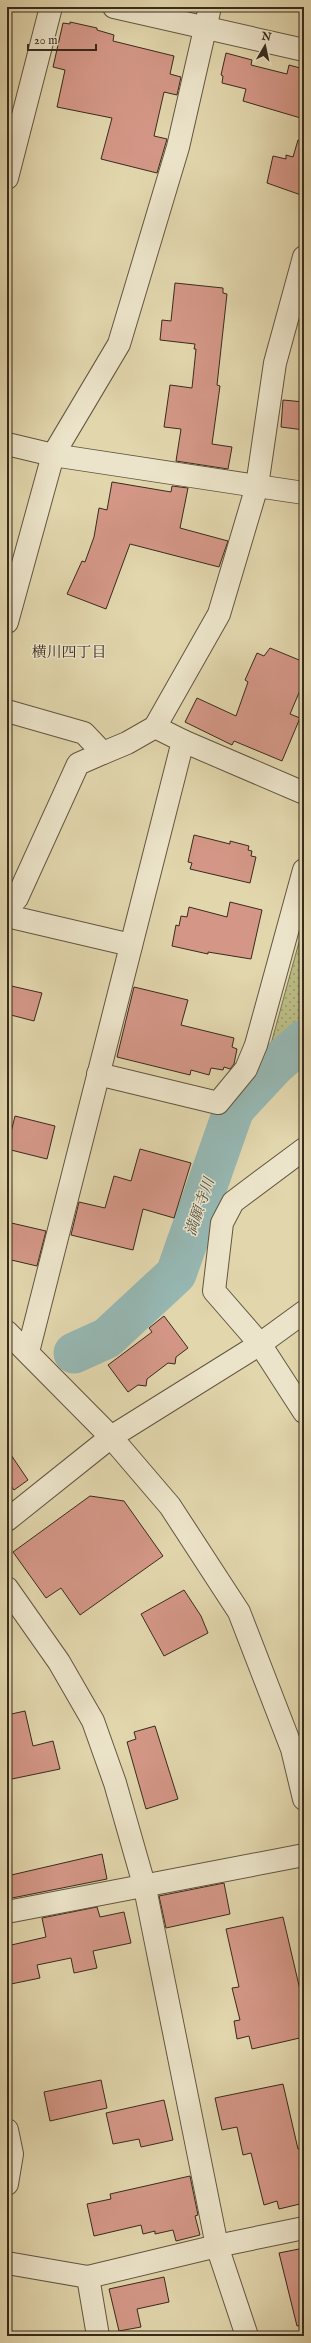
<svg xmlns="http://www.w3.org/2000/svg" width="311" height="2343" font-family="'IM FELL English','Noto Serif JP',serif">
<style>
.park{fill:url(#park-dots);stroke:#797450}
.lines{fill:none;stroke-linecap:round;stroke-linejoin:round}
.river{stroke:#96b7b2;stroke-width:41}
.building{fill:#d49787;stroke:#372b1c}
.minor-casing{stroke:#625640;stroke-width:24}
.tertiary-casing{stroke:#625640;stroke-width:24}
.minor{stroke:#ece4ca;stroke-width:22}
.tertiary{stroke:#ece4ca;stroke-width:22}
.labels{text-anchor:middle;dominant-baseline:central;stroke-width:3;stroke-linejoin:round;paint-order:stroke}
.neighbourhood-label{font-size:15px;fill:#372b1c;stroke:#ece4ca}
.water-label{font-size:15px;font-style:italic;fill:#4f4e42;stroke:#ece4ca}
</style>
<defs>
<pattern id="park-dots" width="8" height="8" patternUnits="userSpaceOnUse"><rect width="8" height="8" fill="#bbbc84"/><path d="M2 2h.1M6 6h.1" fill="none" stroke="#99996b" stroke-width="1.8" stroke-linecap="round"/></pattern>
</defs>
<rect width="100%" height="100%" fill="#e2d6ad"/>
<filter id="stains"><feTurbulence type="fractalNoise" baseFrequency=".005" numOctaves="4"/><feColorMatrix values="0 0 0 0 .2 0 0 0 0 .09 0 0 0 0 .02 0 0 0 .5 -.17"/></filter>
<radialGradient id="worn" r=".72"><stop offset=".6" stop-color="#630" stop-opacity="0"/><stop offset="1" stop-color="#630" stop-opacity=".3"/></radialGradient>
<path class="park" d="M304,924V1024L268,1055Z"/>
<g class="lines">
<path class="river" d="M74,1353L107,1338L176,1274L234,1109L275,1065L304,1040"/>
</g>
<g class="building">
<path d="M70,22L97,28V30L114,35L113,41L174,56L170,74L181,77L177,95L164,92L154,136L167,139L157,173L101,159L112,118L57,107L65,70L53,67L63,23L70,24Z"/>
<path d="M226,53L252,60L251,65L287,74L289,65L304,69V119L243,101L246,89L222,83L223,76L221,75Z"/>
<path d="M298,140L304,141V181L301,195L267,183L273,156L286,159V155L293,157Z"/>
<path d="M175,283L223,288V293L227,294L217,385L220,386L212,444L232,447L228,469L176,461L181,429L164,427L170,385L192,388L196,349H194L195,344L160,340L162,320L171,321Z"/>
<path d="M283,400L304,402V430L281,427Z"/>
<path d="M112,482L171,492L172,486L188,488L180,528L228,541L219,567L130,544L106,609L67,594L82,561L85,562L94,537L99,508L107,510Z"/>
<path d="M270,648L304,662V681L290,714L300,718L282,761L234,741L232,745L185,722L197,698L236,716L248,682L245,680L257,653L264,656Z"/>
<path d="M194,835L230,844V841L249,846L248,850L252,851L251,856L256,857L250,883L190,869L192,863L188,862Z"/>
<path d="M230,902L262,910L251,959L208,952V954L172,946L176,925L179,926L181,916L187,917L189,907L227,917Z"/>
<path d="M7,985L42,993L34,1021L7,1014Z"/>
<path d="M134,987L188,1000L181,1025L234,1038L232,1047L237,1049L234,1064L230,1069L224,1067L223,1070L211,1068L209,1075L191,1070L190,1075L117,1057Z"/>
<path d="M15,1116L55,1126L47,1159L7,1149Z"/>
<path d="M140,1149L191,1163L174,1218L143,1209L133,1250L71,1235L79,1202L105,1208L114,1176L131,1181Z"/>
<path d="M7,1222L46,1231L37,1266L7,1259Z"/>
<path d="M164,1316L188,1348L176,1357L175,1364L168,1363L147,1379L146,1386L138,1385L128,1392L108,1365L152,1332L149,1328Z"/>
<path d="M7,1449L28,1480L14,1490L7,1481Z"/>
<path d="M90,1496L124,1501L163,1556L80,1615L61,1588L46,1598L13,1552Z"/>
<path d="M184,1590L201,1616L208,1633L164,1656L141,1614Z"/>
<path d="M25,1711L33,1746L53,1741L60,1769L7,1780V1715Z"/>
<path d="M155,1726L178,1799L146,1809L127,1742L136,1739L134,1732Z"/>
<path d="M102,1854L107,1879L7,1899V1876Z"/>
<path d="M224,1883L230,1914L166,1928L159,1896Z"/>
<path d="M97,1907L100,1917L124,1912L131,1943L93,1951L97,1968L74,1973L71,1958L37,1965L40,1978L11,1984L7,1967V1946L46,1937L42,1918Z"/>
<path d="M283,1917L304,2007V2037L252,2049L249,2036L237,2039L234,2021L240,2020L232,1988L239,1987L226,1929Z"/>
<path d="M101,2080L107,2108L50,2121L44,2092Z"/>
<path d="M283,2084L298,2149L304,2147V2203L279,2209L277,2201L264,2205L251,2153L243,2155L237,2127L222,2130L215,2098Z"/>
<path d="M164,2100L173,2140L141,2147L139,2139L113,2144L106,2113Z"/>
<path d="M190,2176L198,2215L195,2216L200,2235L176,2241L173,2230L155,2234V2231L143,2234L141,2225L94,2236L87,2204L111,2199L110,2194Z"/>
<path d="M304,2248V2325L297,2326L279,2253Z"/>
<path d="M164,2277L169,2302L137,2309L141,2327L119,2331L109,2289Z"/>
</g>
<g class="lines">
<g class="minor-casing">
<g id="minor">
<path d="M114,7L304,50"/>
<path d="M7,178L51,7"/>
<path d="M7,444L53,455L257,486L275,363L304,257"/>
<path d="M7,622L53,455L119,344L178,147L210,7"/>
<path d="M7,711L84,733L103,753L78,764L17,898L7,909"/>
<path d="M183,741L304,793"/>
<path d="M103,753L127,743L155,727L219,614L257,486L304,493"/>
<path d="M7,916L131,945"/>
<path d="M98,1074L218,1103L246,1069L256,1045L304,870"/>
<path d="M304,1149L233,1202L222,1223L214,1291L260,1344L304,1412"/>
<path d="M28,1352L183,741L155,727"/>
<path d="M7,1588L59,1662L93,1721L115,1783L145,1888L217,2246L247,2336"/>
<path d="M7,1912L304,1855"/>
<path d="M7,2263L88,2277L98,2336"/>
<path d="M88,2277L217,2246L304,2228"/>
</g>
</g>
<g class="tertiary-casing">
<g id="tertiary">
<path d="M7,1332L111,1437L170,1506L239,1612L292,1749L304,1799"/>
<path d="M7,1520L111,1437L260,1344L304,1312"/>
<path d="M7,2130L12,2154L7,2184"/>
</g>
</g>
<use href="#minor" class="minor"/>
<use href="#tertiary" class="tertiary"/>
</g>
<g class="labels">
<g class="neighbourhood-label">
<text x="69" y="652">横川四丁目</text>
</g>
<g class="water-label">
<text transform="translate(200 1207) rotate(-71)">満願寺川</text>
</g>
</g>
<rect width="311" height="2343" fill="none" stroke="#e2d6ad" stroke-width="24"/>
<rect x="8" y="8" width="295" height="2327" fill="none" stroke="#372b1c" stroke-width="2"/>
<rect x="12" y="12" width="287" height="2319" fill="none" stroke="#372b1c"/>
<g transform="translate(265 46) rotate(9)" stroke="#ece4ca" stroke-width="3" paint-order="stroke">
<path d="M0-3L7 15L0 10L-7 15Z" fill="#372b1c"/>
<text y="-6" font-size="11" font-weight="bold" text-anchor="middle" fill="#372b1c">N</text>
</g>
<path d="M28 44v6h68v-6" fill="none" stroke="#372b1c" stroke-width="2"/>
<text x="34" y="44" font-size="12" fill="#372b1c" stroke="#ece4ca" stroke-width="3" paint-order="stroke">20 m</text>
<rect width="100%" height="100%" filter="url(#stains)"/>
<rect width="100%" height="100%" fill="url(#worn)"/>
</svg>
